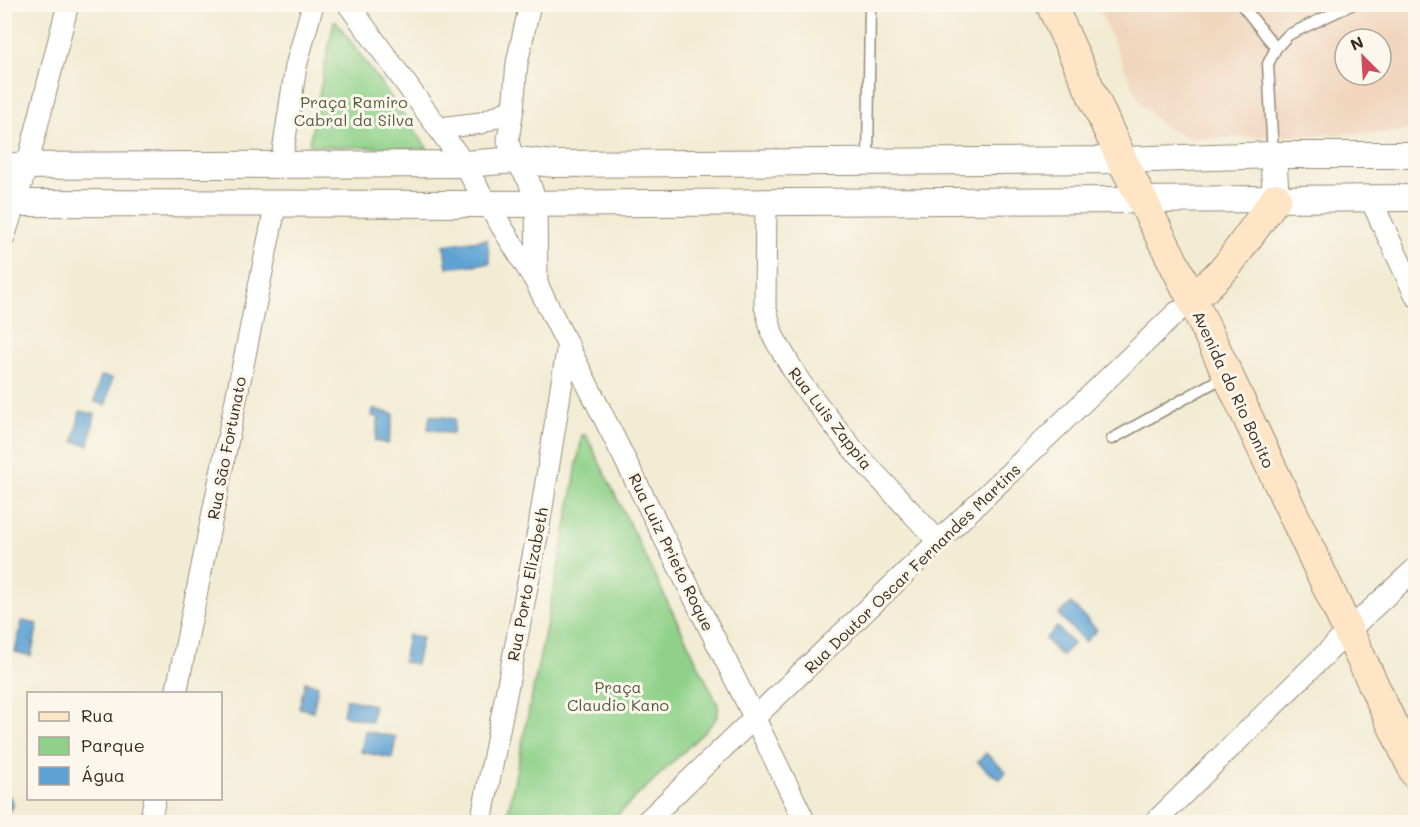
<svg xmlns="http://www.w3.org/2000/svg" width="1420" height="827" font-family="Mali,sans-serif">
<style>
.built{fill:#f1d5bd;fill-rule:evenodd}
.green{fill:#8fd189;stroke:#657e54;stroke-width:1.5}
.water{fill:#5fa3d4;stroke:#4d6679;stroke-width:1.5}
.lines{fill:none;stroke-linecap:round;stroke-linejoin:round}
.service-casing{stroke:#968b79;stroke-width:13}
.minor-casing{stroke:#968b79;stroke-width:23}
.tertiary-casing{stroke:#968b79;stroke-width:28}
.secondary-casing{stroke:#968b79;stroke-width:32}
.service{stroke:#fff;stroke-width:10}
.minor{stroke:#fff;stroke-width:21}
.tertiary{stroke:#fff;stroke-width:26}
.secondary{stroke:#fde5c5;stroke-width:30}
.labels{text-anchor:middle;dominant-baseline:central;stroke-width:6;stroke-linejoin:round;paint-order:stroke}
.park-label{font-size:16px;fill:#545c3e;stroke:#fbf7ec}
.street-label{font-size:16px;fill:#3b2a1e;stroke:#fbf7ec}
</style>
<rect width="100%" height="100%" fill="#fbf7ec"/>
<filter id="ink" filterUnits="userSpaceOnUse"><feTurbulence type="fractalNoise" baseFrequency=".0167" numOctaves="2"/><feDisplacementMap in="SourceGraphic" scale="12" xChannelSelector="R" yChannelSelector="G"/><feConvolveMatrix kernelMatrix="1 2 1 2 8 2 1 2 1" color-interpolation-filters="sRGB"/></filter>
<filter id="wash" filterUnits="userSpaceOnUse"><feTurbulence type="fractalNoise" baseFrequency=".008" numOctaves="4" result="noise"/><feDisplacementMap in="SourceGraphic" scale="24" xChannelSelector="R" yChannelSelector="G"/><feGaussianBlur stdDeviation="1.35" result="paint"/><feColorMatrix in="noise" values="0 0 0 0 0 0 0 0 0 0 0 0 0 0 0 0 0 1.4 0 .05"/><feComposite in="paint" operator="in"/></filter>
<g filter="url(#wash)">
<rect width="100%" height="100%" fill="#f2ecd4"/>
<path class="built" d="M1097,5H1415V122L1403,132L1192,139L1164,127L1140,102ZM1345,39H1381V75H1345Z"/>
<g class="green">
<path d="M334,21H336L428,149L313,146L309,144Z"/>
<path d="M582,435H586L590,443L718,705C720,717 713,723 705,731L610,822H506L565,534Z"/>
</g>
<g class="water">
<path d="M487,239L490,263L447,268L444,245Z"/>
<path d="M100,376L112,378L106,405L95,402Z"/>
<path d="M373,409L394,414L388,444L375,441L379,418L372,416Z"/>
<path d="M80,411L95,414L89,445L74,442Z"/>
<path d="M430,415L455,419L453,434L428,429Z"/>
<path d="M1071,603L1097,630L1085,642L1059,615Z"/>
<path d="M22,621L38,624L31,656L15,652Z"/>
<path d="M1057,627L1073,644L1061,656L1045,639Z"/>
<path d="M408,635L422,637L416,664L403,662Z"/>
<path d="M305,682L318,685L313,711L299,708Z"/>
<path d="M346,699L374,705L371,722L343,715Z"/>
<path d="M365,731L396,737L392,758L361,752Z"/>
<path d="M986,753L1006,772L1000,779L988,772L978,762Z"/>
<path d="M5,794L11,798L13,805L5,816Z"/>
</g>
</g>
<g filter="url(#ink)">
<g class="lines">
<g class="service-casing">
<g id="service">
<path d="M1241,4L1276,48"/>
<path d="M1273,154L1268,64L1276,48L1288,35L1353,4"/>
<path d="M868,161L870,6"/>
<path d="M1112,439L1227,375"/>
</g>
</g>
<g class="minor-casing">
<g id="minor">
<path d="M348,4L457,154L537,284L755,719L805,822"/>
<path d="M530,4L517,63L513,109L508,140L511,152L529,181L536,203L537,283"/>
<path d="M440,128L481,123L513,109"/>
<path d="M281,165L296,66L313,4"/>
<path d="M1370,198L1416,296"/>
<path d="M766,201L765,306L773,336L800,382L856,453L939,542"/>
<path d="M4,237L27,166L68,4"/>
<path d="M176,694L276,203"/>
<path d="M150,822L155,798"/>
<path d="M481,822L539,526L568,344"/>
<path d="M646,822L1177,312"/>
<path d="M1155,822L1361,619L1416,568"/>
</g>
</g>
<g class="tertiary-casing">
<g id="tertiary">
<path d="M1273,155L1276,198"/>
<path d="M4,166L464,164L517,160L554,164L1122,160L1273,155H1416"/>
<path d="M4,203L489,204L1416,198"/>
</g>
</g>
<g class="secondary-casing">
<g id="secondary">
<path d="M1051,4L1122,160L1192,299L1416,775"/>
<path d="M1204,289L1227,266L1276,198"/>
</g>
</g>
<use href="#service" class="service"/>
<use href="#minor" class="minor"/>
<use href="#tertiary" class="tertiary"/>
<use href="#secondary" class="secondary"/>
</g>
</g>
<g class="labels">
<g class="park-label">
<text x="354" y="101">Praça Ramiro<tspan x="354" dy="18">Cabral da Silva</tspan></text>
<text x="618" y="686">Praça<tspan x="618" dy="18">Claudio Kano</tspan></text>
</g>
<g class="street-label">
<text transform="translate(1234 389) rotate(65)">Avenida do Rio Bonito</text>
<text transform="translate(831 418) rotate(52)">Rua Luis Zappia</text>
<text transform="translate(226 448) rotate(-79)">Rua São Fortunato</text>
<text transform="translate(672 552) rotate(64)">Rua Luiz Prieto Roque</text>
<text transform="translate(912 568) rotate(-44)">Rua Doutor Oscar Fernandes Martins</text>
<text transform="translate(527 584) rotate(-79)">Rua Porto Elizabeth</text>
</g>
</g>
<rect width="1420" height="827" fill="none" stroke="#fbf7ec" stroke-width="24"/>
<rect x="27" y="692" width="195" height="108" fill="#fbf7ec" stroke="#aea59a" stroke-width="1.5"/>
<rect x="39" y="712" width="30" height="9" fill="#fde5c5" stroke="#aea59a" stroke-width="1.5"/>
<text x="81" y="722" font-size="18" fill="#3b2a1e">Rua</text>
<rect x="39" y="737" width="30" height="18" fill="#8fd189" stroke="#aea59a" stroke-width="1.5"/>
<text x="81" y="752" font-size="18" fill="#3b2a1e">Parque</text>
<rect x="39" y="767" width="30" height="18" fill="#5fa3d4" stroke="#aea59a" stroke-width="1.5"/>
<text x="81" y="782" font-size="18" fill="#3b2a1e">Água</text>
<g transform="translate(1363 57) rotate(336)"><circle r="28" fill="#fbf7ec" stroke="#aea59a" stroke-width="1.5"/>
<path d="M0-4.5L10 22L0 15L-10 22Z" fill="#d1495b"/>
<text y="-9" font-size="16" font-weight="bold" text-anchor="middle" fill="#3b2a1e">N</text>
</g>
</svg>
